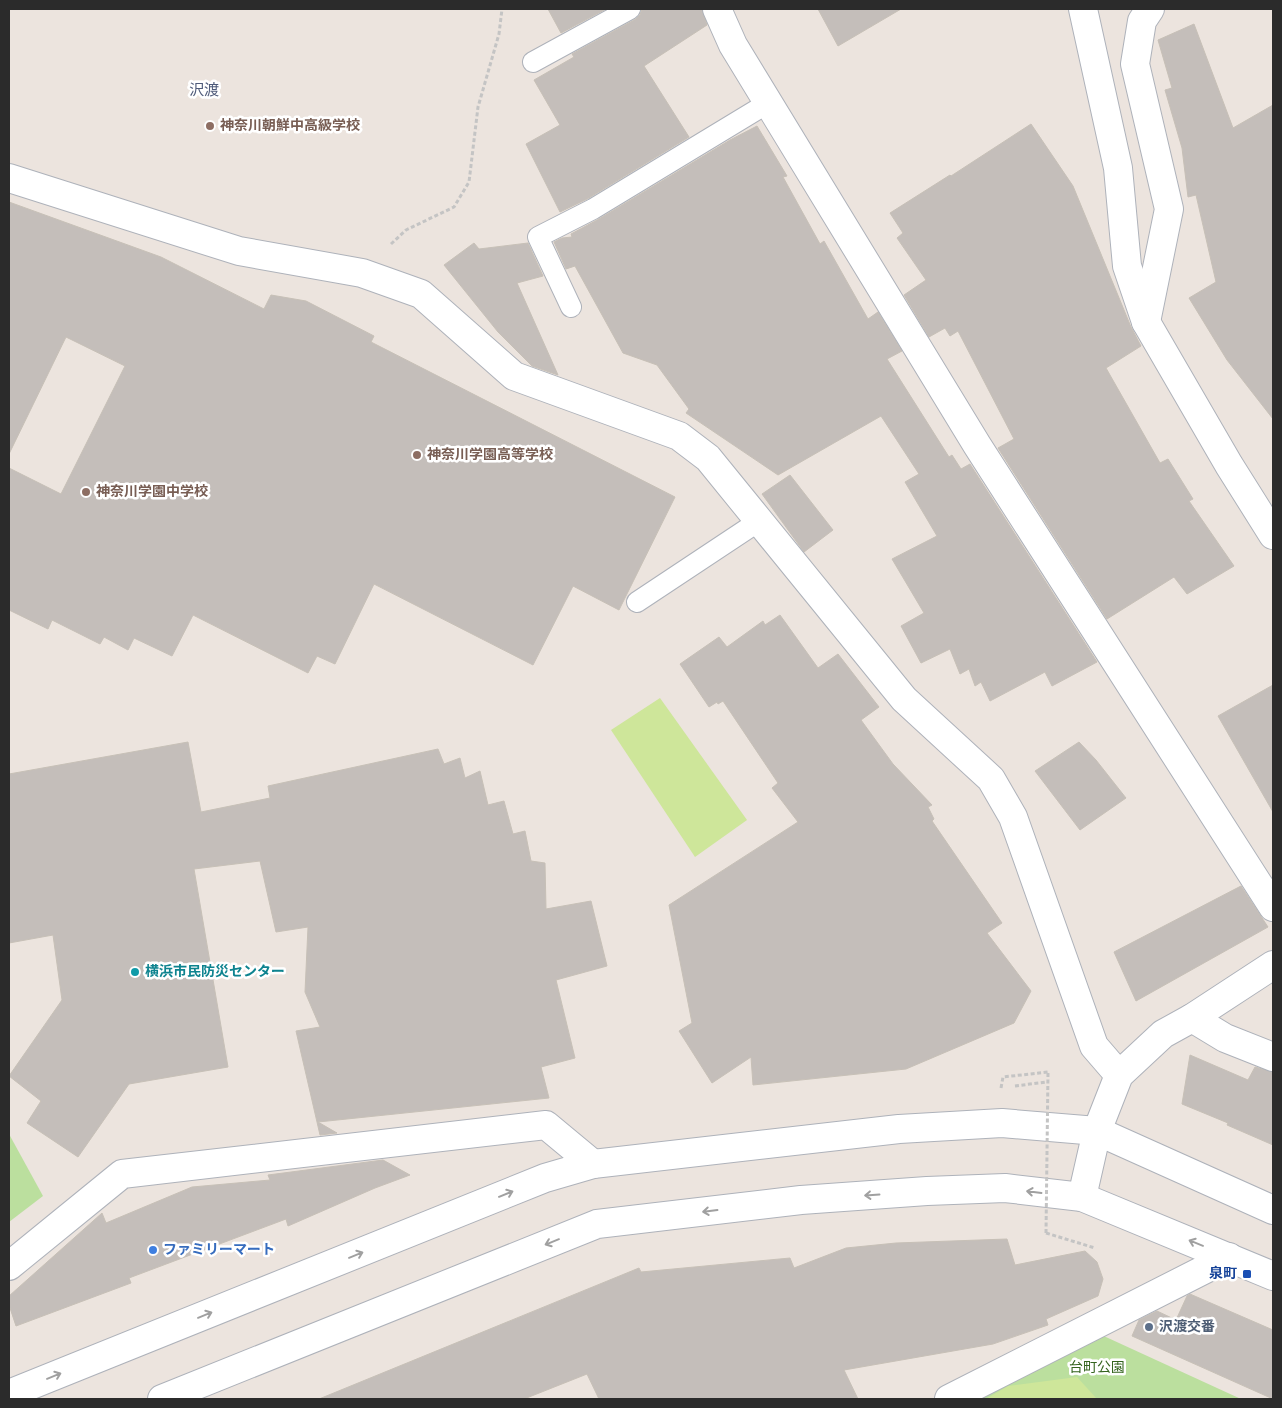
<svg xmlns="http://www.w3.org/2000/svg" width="1282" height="1408" font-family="Overpass,'Noto Sans JP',sans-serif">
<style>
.green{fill:#bbdf9e}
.pitch{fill:#cee69a}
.building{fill:#c4beba;stroke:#c7c0b7}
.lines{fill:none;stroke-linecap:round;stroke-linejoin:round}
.lane-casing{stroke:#aeb2ba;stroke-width:22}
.street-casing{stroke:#aeb2ba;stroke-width:30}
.secondary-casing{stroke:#aeb2ba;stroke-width:30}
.path{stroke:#c4c4c4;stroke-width:3;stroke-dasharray:4 2.5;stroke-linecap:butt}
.lane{stroke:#fff;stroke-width:20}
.street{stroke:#fff;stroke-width:28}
.secondary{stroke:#fff;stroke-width:28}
.path-bridge{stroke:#c4c4c4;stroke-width:3;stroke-dasharray:4 2.5;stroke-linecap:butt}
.oneway{stroke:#a0a0a0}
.education-dot{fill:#8d6e63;stroke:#fff;stroke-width:2}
.culture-dot{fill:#0f9aa8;stroke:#fff;stroke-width:2}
.shop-dot{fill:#3f7fe0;stroke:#fff;stroke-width:2}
.transit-dot{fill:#1a4fb4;stroke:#fff;stroke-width:2}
.service-dot{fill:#5c6f8a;stroke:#fff;stroke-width:2}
.labels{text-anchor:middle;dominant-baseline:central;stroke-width:5;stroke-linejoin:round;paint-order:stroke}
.education-label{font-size:14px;font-weight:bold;fill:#785e54;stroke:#fff;text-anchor:start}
.culture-label{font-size:14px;font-weight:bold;fill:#0d838f;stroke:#fff;text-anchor:start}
.shop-label{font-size:14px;font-weight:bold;fill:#366cbe;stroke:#fff;text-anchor:start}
.transit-label{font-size:14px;font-weight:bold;fill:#164399;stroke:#fff;text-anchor:end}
.service-label{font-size:14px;font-weight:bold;fill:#4e5e75;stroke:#fff;text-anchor:start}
.park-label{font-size:14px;fill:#35641f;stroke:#fff}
.neighbourhood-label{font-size:15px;fill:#4e5a79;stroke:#fff}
</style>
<rect width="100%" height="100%" fill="#ece4de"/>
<g class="green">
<path d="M9,1134L43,1196L9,1222Z"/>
<path d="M1095,1332L1241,1399H965Z"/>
</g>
<g class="pitch">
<path d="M660,698L747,820L695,857L611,730Z"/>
<path d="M1077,1377L1097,1399H986L1008,1386Z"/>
</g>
<g class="building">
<path d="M548,9H606L561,33Z"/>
<path d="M642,9H702L707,25L644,66L689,137L587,199L560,212L526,144L560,125L534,80L574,57L572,54L636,19L640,15Z"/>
<path d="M818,9H901L838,46Z"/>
<path d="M1194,24L1233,128L1273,105V419L1227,360L1189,298L1216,282L1196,195L1188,197L1182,148L1165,90L1172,88L1158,40Z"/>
<path d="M1031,124L1073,186L1131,327L1141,346L1106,368L1160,463L1168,459L1193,499L1189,501L1234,566L1187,594L1174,577L1107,619L998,448L1014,439L958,331L950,336L945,328L929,337L904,295L926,280L897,238L903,233L890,213L950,175L951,176Z"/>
<path d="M757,126L787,176L783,177L820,244L824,241L868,319L878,312L902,351L887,359L949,457L952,455L961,469L970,464L1097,662L1052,686L1045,672L990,701L981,682L975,686L969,669L960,674L950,649L921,663L901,626L924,613L892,559L937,536L905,482L919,474L881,416L778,475L686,413L689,409L657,365L623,353L575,266L566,269L554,242L562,238L572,237L571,234L599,219L730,140Z"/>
<path d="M9,202L161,257L264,309L271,295L306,301L374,336L371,342L675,497L619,610L573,586L533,665L374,584L335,664L317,656L308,673L193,615L172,656L134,638L128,650L104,637L100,644L52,620L48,629L9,610V468L61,494L125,366L66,337L9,454Z"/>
<path d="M474,243L479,249L528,243L543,276L517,283L558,375L532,366L498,332L444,265Z"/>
<path d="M790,475L833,530L804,552L762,494Z"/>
<path d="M780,615L818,668L838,654L879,707L861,720L893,764L932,805L928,807L934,819L932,821L1002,923L987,933L1031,991L1014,1023L906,1069L753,1085L751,1057L712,1083L679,1031L692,1023L669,905L798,822L772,788L778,783L723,701L718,704L717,702L709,707L680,664L719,637L727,647L763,621L765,625Z"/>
<path d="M1273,685V812L1218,716Z"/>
<path d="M188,742L201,812L270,798L268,786L438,749L444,764L460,758L465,778L480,771L488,805L504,801L513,834L525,831L531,861L545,863L546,909L591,901L607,966L556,980L575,1058L541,1067L549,1098L318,1122L337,1133L320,1135L296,1031L320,1027L305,992L308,927L276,932L260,861L194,869L228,1067L129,1084L78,1157L27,1123L41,1101L9,1076L62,1000L53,935L9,943V774Z"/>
<path d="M1079,742L1096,760L1126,798L1080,830L1035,771Z"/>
<path d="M1241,886L1268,927L1136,1001L1114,952Z"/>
<path d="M1190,1055L1248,1080L1255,1067L1273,1072V1145L1227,1125L1228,1123L1182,1104Z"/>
<path d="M383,1160L410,1175L375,1188L288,1226L286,1219L129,1278L131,1283L16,1326L9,1305V1296L102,1213L106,1223L192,1187L270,1180L268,1175Z"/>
<path d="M1007,1239L1015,1265L1085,1251L1097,1262L1103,1279L1098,1296L1046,1319L1048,1325L993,1344L844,1370L858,1399H599L587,1374L524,1399H319L639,1268L641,1272L790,1258L794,1268L846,1248L896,1243Z"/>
<path d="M1190,1294L1273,1330V1399L1132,1336L1139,1320L1157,1311L1176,1320L1187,1296Z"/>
</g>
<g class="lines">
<g class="lane-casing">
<g id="lane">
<path d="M533,62L630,9"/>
<path d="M571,307L538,237L593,209L768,103"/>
<path d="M637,602L759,521"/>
</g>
</g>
<g class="street-casing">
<g id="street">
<path d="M717,9L733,45L977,445L1273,907"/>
<path d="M9,178L239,251L362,273L421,294L514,376L679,436L708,458L904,699L991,779L1013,817L1094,1046L1119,1075"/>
<path d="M1146,322L1169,209L1135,64L1142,21L1150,9"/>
<path d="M1192,1018L1225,1038L1273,1057"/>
<path d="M9,1266L122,1174L546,1125L593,1164"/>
<path d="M949,1399L1229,1257"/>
</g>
</g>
<g class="secondary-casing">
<g id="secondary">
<path d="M1083,9L1118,168L1127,266L1146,322L1229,465L1273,535"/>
<path d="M1082,1197L1097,1131L1119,1075L1163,1034L1192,1018L1273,965"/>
<path d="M9,1394L545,1178L593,1164L899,1129L1002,1123L1097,1131L1273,1210"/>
<path d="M162,1399L597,1224L801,1200L927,1191L1005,1188L1082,1197L1273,1276"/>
</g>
</g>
<g class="path">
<path d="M391,244L406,230L454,207L469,182L478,107L499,34L502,9"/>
<path d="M1015,1086L1046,1082"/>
<path d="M1001,1088L1003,1077L1048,1072"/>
<path d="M1046,1233L1095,1248"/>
</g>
<use href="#lane" class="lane"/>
<use href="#street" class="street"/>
<use href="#secondary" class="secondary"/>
<path class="path-bridge" d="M1046,1233L1048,1072"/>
</g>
<defs><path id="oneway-shaft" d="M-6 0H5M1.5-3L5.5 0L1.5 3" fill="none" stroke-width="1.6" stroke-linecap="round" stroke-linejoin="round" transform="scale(1.25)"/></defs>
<g class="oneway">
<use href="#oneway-shaft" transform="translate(1034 1192) rotate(-173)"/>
<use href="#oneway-shaft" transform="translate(506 1194) rotate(-22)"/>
<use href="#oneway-shaft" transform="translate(872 1195) rotate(176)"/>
<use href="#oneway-shaft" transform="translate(710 1211) rotate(173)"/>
<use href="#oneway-shaft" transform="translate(552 1242) rotate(158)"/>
<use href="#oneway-shaft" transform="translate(1196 1243) rotate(-158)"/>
<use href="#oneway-shaft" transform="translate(356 1255) rotate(-22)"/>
<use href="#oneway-shaft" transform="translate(205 1315) rotate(-22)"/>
<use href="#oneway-shaft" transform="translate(54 1376) rotate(-22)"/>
</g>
<g class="education-dot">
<circle cx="210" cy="126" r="5"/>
<circle cx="417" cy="455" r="5"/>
<circle cx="86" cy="492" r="5"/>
</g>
<circle class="culture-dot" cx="135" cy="972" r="5"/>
<circle class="shop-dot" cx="153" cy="1250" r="5"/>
<rect class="transit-dot" x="1242" y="1269" width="10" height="10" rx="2.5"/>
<circle class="service-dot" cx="1149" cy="1327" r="5"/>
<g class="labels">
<g class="education-label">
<text x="220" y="126">神奈川朝鮮中高級学校</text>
<text x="427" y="455">神奈川学園高等学校</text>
<text x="96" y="492">神奈川学園中学校</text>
</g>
<g class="culture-label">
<text x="145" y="972">横浜市民防災センター</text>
</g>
<g class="shop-label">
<text x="163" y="1250">ファミリーマート</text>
</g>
<g class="transit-label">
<text x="1237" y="1274">泉町</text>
</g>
<g class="service-label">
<text x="1159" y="1327">沢渡交番</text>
</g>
<g class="park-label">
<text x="1097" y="1368">台町公園</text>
</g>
<g class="neighbourhood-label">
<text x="204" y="91">沢渡</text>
</g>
</g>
<rect width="1282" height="1408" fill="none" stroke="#2b2b2b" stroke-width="20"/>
</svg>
